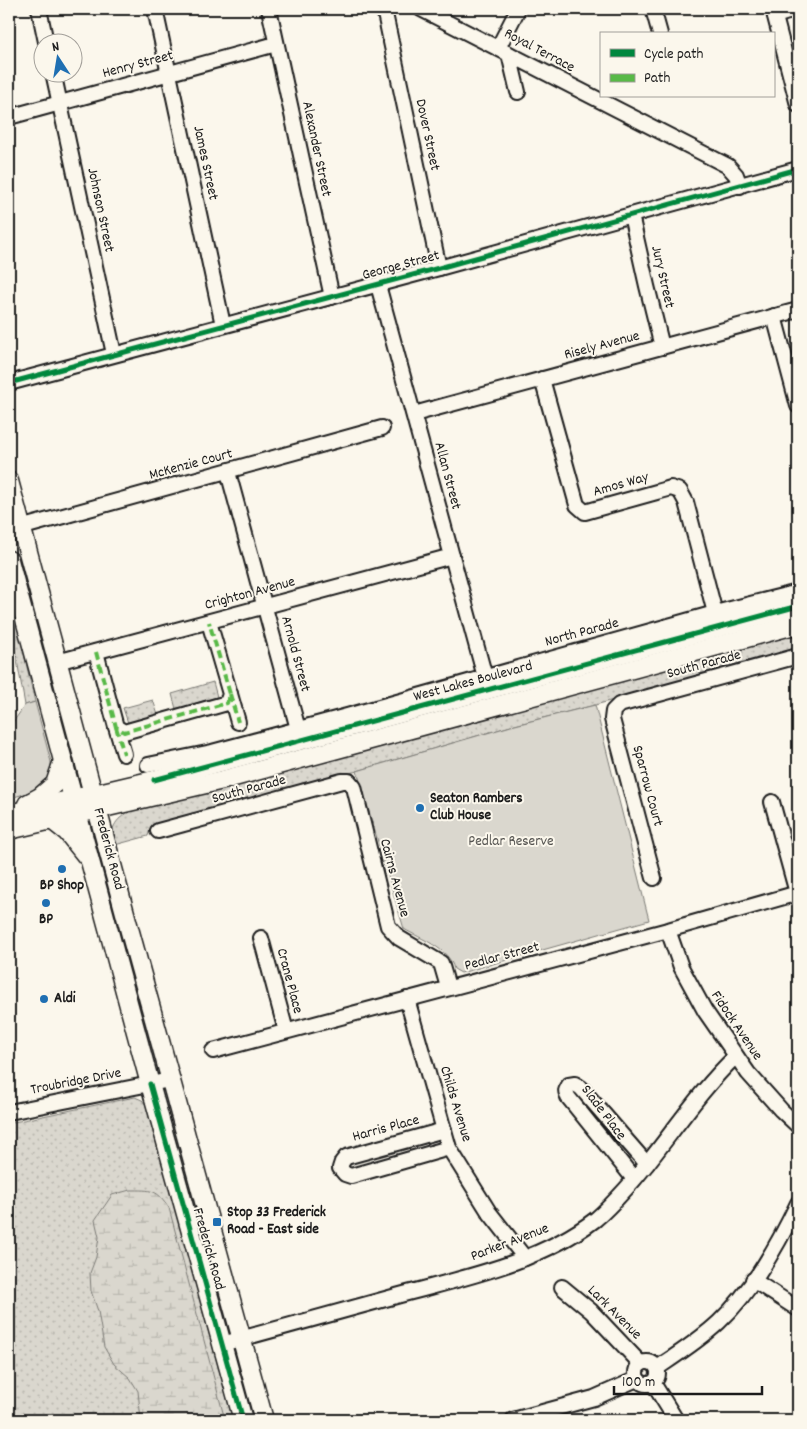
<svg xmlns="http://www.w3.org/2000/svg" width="807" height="1429" font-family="Dekko,sans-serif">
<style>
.grass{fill:url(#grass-dots);stroke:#7b7a75}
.wetland{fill:url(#wetland-marsh);stroke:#7b7a75}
.park{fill:#dad7ce;stroke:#7b7a75}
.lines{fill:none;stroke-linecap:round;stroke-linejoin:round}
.minor-casing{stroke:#1c1c1c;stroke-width:18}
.major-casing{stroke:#1c1c1c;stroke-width:21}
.minor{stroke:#fbf7ec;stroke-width:14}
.major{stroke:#fbf7ec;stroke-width:18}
.quiet{stroke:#58b947;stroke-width:4;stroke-dasharray:8 4;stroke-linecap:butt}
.cycleway-casing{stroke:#fbf7ec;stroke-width:8}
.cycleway{stroke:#00873e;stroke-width:5}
.poi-dot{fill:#1f6fb2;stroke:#fbf7ec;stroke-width:2}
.labels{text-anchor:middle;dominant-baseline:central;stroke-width:4;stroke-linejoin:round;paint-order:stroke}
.street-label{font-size:15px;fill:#1c1c1c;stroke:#fbf7ec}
.poi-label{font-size:15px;font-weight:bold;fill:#1c1c1c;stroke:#fbf7ec;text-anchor:start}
.park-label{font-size:15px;fill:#555451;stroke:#fbf7ec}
</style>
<defs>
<pattern id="grass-dots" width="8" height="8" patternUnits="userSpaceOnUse" patternTransform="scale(1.25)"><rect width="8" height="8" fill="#dad7ce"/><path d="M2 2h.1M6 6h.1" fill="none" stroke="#bab8b0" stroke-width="1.8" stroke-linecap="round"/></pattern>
<pattern id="wetland-marsh" width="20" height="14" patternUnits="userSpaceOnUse" patternTransform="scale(1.25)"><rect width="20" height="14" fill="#dad7ce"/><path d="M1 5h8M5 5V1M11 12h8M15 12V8" fill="none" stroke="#bab8b0"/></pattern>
</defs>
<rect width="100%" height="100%" fill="#fbf7ec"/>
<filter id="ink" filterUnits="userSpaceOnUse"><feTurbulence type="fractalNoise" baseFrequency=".02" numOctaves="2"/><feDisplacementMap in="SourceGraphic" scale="10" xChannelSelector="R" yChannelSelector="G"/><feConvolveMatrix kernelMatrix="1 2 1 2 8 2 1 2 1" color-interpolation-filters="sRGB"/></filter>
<g filter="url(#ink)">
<g class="grass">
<path d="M16,619L35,702L25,705L10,621Z"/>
<path d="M798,630V650L595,705L511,726L357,771L156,827L150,829L148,836L111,846C111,822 118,817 139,807Z"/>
<path d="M213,682L217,697L176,709L172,694Z"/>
<path d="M153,700L158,715L128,723L123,708Z"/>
<path d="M135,1097L142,1100L146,1105L233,1420H9V1123Z"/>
</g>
<path class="wetland" d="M130,1190C152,1190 157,1189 169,1208L225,1420H141L138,1391L130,1378L114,1364L104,1347L98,1311L91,1291L90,1273L96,1257L99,1237L95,1220L112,1195Z"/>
<g class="park">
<path d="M35,702L51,762C53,786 28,794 9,798V728L25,705Z"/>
<path d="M595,705L649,920L461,973L454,969C449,948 421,939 404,929L357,771L511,726Z"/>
</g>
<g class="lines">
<g class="minor-casing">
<g id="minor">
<path d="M39,9L46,42"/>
<path d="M155,9L223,325"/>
<path d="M269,9L332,297"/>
<path d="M384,9L439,268"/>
<path d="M421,9L728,166L736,175L740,186"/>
<path d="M653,9L660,34"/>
<path d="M773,9L798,105"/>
<path d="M775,16L798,9"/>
<path d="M498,48L518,9"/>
<path d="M509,54L518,92"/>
<path d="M53,72L114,354"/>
<path d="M9,117L276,44"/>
<path d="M631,215L647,286L662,347"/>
<path d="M378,285L485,677"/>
<path d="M774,316L798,406"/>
<path d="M542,379L577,505L585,512L671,488L680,491L686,502L715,613"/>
<path d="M9,383L439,268L798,169"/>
<path d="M414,414L798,310"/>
<path d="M228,472L298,729"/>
<path d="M9,531L382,428"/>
<path d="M96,652L116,727L124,732L227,703L230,694L209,622"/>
<path d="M57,662L452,556"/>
<path d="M230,694L238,722"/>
<path d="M116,727L124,754"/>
<path d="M148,765L212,752L347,716L715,613L798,592"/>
<path d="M772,802L797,893"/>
<path d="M158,831L342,781H349L354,787L388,926L399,938L441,963L448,987"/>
<path d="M654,878L612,719L613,711L619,705L798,656"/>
<path d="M668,930L681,967L705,1011L748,1073L781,1110L798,1126"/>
<path d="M261,938L286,1031"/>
<path d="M407,999L449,1148L489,1212L525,1258"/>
<path d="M213,1051L668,930L798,893"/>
<path d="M9,1112L170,1080"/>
<path d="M444,1130L346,1157L342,1162L340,1168L345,1174L351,1176L449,1148"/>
<path d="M634,1179L568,1097L566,1091L569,1085L575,1084L581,1088L647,1164"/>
<path d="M753,1280L798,1309"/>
<path d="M562,1287L591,1311L641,1364"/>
<path d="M222,1344C282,1328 341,1311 400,1295C467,1277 540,1262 596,1219C610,1207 621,1194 633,1181C668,1140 697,1093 736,1056"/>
<circle cx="647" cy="1373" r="11"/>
<path d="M657,1368C678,1354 700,1340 719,1322C752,1291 779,1243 798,1203"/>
<path d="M653,1383L676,1420"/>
<path d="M513,1420L594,1398L637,1379"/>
</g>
</g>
<g class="major-casing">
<g id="major">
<path d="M9,481L129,928L264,1420"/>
<path d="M9,560L150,1084L243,1420"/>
<path d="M27,804L40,797L55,784L63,761"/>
<path d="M9,814L154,780L798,606"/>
<path d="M53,821L67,832L87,857"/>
<path d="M9,830L223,780L798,624"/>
</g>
</g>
<use href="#minor" class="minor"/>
<use href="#major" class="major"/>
<g class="quiet">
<path d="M96,652L116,727L124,732L227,703L230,694L209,622"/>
<path d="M230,694L238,722"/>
<path d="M116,727L124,754"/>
</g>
<g class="cycleway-casing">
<g id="cycleway">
<path d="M9,383L439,268L798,169"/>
<path d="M154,780L798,606"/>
<path d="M150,1084L243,1420"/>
</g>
</g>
<use href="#cycleway" class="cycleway"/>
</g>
</g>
<g class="poi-dot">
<circle cx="420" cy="808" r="5"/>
<circle cx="62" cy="869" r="5"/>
<circle cx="46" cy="903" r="5"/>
<circle cx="44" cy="999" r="5"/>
<rect x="212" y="1217" width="10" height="10" rx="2.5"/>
</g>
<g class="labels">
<g class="street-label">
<text transform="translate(539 51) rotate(28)">Royal Terrace</text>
<text transform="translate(138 65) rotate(-15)">Henry Street</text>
<text transform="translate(427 135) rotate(78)">Dover Street</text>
<text transform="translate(316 149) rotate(78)">Alexander Street</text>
<text transform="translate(205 163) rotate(78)">James Street</text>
<text transform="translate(100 210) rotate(78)">Johnson Street</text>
<text transform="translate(401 266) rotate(-15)">George Street</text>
<text transform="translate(662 277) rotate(77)">Jury Street</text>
<text transform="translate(602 346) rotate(-15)">Risely Avenue</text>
<text transform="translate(191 465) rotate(-15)">McKenzie Court</text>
<text transform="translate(447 476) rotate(75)">Allan Street</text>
<text transform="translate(621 485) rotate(-16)">Amos Way</text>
<text transform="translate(250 594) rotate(-15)">Crighton Avenue</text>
<text transform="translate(582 633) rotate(-15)">North Parade</text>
<text transform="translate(295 654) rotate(75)">Arnold Street</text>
<text transform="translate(704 665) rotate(-15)">South Parade</text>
<text transform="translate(473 682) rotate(-15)">West Lakes Boulevard</text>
<text transform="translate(647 786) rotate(75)">Sparrow Court</text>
<text transform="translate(249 790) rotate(-15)">South Parade</text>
<text transform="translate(108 849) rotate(75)">Frederick Road</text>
<text transform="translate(394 878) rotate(75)">Cairns Avenue</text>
<text transform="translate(502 957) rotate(-15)">Pedlar Street</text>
<text transform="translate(289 981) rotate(75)">Crane Place</text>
<text transform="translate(736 1026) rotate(56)">Fidock Avenue</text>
<text transform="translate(76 1082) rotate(-11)">Troubridge Drive</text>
<text transform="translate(455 1104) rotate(73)">Childs Avenue</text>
<text transform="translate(603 1113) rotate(53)">Slade Place</text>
<text transform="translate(386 1129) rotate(-15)">Harris Place</text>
<text transform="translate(510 1243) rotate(-21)">Parker Avenue</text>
<text transform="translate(208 1249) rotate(74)">Frederick Road</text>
<text transform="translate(614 1313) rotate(45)">Lark Avenue</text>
</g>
<g class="poi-label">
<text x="430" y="799">Seaton Rambers<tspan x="430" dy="17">Club House</tspan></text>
<text x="62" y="886" text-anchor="middle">BP Shop</text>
<text x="46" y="920" text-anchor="middle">BP</text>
<text x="54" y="999">Aldi</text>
<text x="227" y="1213">Stop 33 Frederick<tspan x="227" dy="17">Road - East side</tspan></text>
</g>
<g class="park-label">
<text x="511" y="842">Pedlar Reserve</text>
</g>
</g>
<rect width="807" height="1429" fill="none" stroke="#fbf7ec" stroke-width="30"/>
<rect x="15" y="15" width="777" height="1399" fill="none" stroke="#1c1c1c" stroke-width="2" filter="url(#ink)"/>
<rect x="600" y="32" width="175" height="65" fill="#fbf7ec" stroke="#a29f99"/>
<rect x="610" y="49" width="25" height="8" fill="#00873e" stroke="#a29f99"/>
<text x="644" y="58" font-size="15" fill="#1c1c1c">Cycle path</text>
<rect x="610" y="74" width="25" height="8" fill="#58b947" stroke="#a29f99"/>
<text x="644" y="82" font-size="15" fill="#1c1c1c">Path</text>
<g transform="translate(58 58) rotate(348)"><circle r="24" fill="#fbf7ec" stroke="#a29f99"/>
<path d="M0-4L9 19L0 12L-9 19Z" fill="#1f6fb2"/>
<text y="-8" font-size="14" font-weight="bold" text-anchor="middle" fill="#1c1c1c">N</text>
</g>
<path d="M614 1386v8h148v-8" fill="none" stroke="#1c1c1c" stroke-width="2.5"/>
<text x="622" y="1386" font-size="15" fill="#1c1c1c" stroke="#fbf7ec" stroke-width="4" paint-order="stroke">100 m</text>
</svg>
